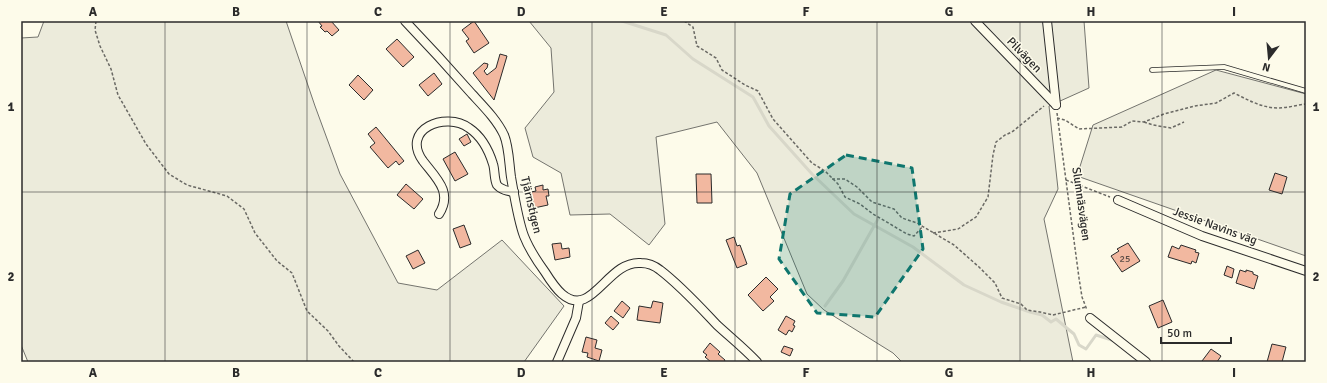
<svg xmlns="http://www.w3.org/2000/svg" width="1327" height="383" font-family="Signika,sans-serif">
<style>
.green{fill:#ecebdb;stroke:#74746e}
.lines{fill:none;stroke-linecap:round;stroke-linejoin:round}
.stream{stroke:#d8d7c9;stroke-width:3}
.building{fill:#f2b8a0;stroke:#2b2b2b}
.service-casing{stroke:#2b2b2b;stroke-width:5.5}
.minor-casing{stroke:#2b2b2b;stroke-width:10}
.path{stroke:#6a6964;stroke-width:1.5;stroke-dasharray:3 2;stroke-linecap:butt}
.service{stroke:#fdfbea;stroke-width:4}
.minor{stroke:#fdfbea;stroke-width:8}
.marked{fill:#0f766e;fill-opacity:0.2;stroke:#0f766e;stroke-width:3;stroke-dasharray:8 5;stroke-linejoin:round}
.grid{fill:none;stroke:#2b2b2b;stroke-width:1;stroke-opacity:0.55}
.labels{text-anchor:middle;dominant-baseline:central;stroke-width:3;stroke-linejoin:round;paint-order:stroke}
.number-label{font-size:10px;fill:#5d4e48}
.street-label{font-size:12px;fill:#2b2b2b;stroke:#fdfbea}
.neatline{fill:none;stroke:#2b2b2b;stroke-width:1.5}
.grid-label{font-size:13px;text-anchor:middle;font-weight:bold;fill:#2b2b2b}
</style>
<rect width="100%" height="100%" fill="#fdfbea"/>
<g class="green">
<path d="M44,21H286L315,106L340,174L398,283L437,290L502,240L564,306L524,362H28L21,345V38L38,37Z"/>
<path d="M529,21H1084L1089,88L1049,106L1058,189L1044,219L1073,362H902L893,353L824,310L807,294L757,173L717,122L656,137L665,224L649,245L610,214L570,215L561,173L533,157L525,128L554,92L551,48Z"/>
<path d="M1216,70L1306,94V256L1077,176L1093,125Z"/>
</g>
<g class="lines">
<g class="stream">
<path d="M622,21L666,35L693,59L753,97L769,126L812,174L854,214L913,247L964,285L1001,302L1030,312L1042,315L1051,322L1056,319L1074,334L1079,345L1086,349L1096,335L1115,341"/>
<path d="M825,306L843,281L878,219"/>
</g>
</g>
<g class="building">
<path d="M318,21H331L339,30L332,36L327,31L325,32L320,27L322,26Z"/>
<path d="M474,21L489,43L474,53L466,41L469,39L462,30Z"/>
<path d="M397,39L414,57L403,67L386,49Z"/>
<path d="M500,54L507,56L494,100L473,73L484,63L488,64L487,68L484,71L487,75L496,68Z"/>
<path d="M434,73L442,84L428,96L419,85Z"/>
<path d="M358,75L373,90L364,100L349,85Z"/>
<path d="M376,127L404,161L399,165L396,161L388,168L370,147L375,143L368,134Z"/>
<path d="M467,134L471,142L464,146L459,139Z"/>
<path d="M455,152L468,174L455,181L443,159Z"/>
<path d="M1275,173L1287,177L1282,194L1269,190Z"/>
<path d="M696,174H711L712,203H697Z"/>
<path d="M406,184L423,199L414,209L397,195Z"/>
<path d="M543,185V190L548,189L549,196H546L548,205L534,208L531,192L536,191L535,187Z"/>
<path d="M464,225L471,244L460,248L453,229Z"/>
<path d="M734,237L737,246L740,245L747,264L737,268L726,240Z"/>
<path d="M561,243L562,249L569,248L570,257L555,260L552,244Z"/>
<path d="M1128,243L1140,261L1122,272L1111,256L1119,251L1117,249Z"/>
<path d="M1181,245L1196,250L1195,252L1199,253L1196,263L1192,261L1191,264L1168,257L1172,246L1179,249Z"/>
<path d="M418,250L425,263L413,269L406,256Z"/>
<path d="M1227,266L1234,269L1232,278L1224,275Z"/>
<path d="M1240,270L1246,272V270L1253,272V274L1258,276L1254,289L1236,283Z"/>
<path d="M766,277L778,289L770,297L774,301L763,311L748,295Z"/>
<path d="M1163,300L1172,322L1158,328L1149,306Z"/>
<path d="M622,301L630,308L623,318L614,311Z"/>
<path d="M653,301L663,303L660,323L637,320L639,306L651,308Z"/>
<path d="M611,316L619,323L613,330L605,323Z"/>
<path d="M786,316L795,321L793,325L795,326L792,332L789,330L786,335L778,330Z"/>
<path d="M586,337L597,340L595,348L602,350L599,361L587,357L588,353L582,352Z"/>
<path d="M710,343L720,352L718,354L725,360L724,362H711L705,357L707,355L703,352Z"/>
<path d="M1272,344L1286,347L1282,362H1267Z"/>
<path d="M784,346L793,349L790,356L781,352Z"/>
<path d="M1211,349L1221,356L1217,362H1204L1202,361Z"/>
</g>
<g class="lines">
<g class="service-casing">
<path id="service" d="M1152,70L1224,67L1306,91"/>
</g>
<g class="minor-casing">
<g id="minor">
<path d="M405,21C428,45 450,69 472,94C484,107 497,120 504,135C509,147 509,163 511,177C514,194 518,220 524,236C529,249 537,261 545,272C550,280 555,288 562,294C592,320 607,260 641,263C647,263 655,266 660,270C681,286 699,306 717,325C730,337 745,349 757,362"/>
<path d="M975,21L1056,105"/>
<path d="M1047,21L1056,105"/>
<path d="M1118,200L1202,236L1306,271"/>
<path d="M439,214C453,192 436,178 423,161C400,129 446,111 469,128C481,136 489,151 493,164C495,170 494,179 497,185C501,190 508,191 514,192"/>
<path d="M1090,318L1146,362"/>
<path d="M557,362L576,318L579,301"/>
</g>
</g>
<g class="path">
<path d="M96,21L95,30L100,46L111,69L118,95L146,144L169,174L187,185L227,196L244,209L255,233L277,261L292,273L307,311L328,331L339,346L354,362"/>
<path d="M684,21L693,27L697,46L716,58L722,70L745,85L758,91L773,119L812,163L825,171L838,184L845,197L860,204L873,214L907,234L914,236L923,226"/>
<path d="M1057,113L1079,278L1082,297L1087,310"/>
<path d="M1057,118L1065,120L1079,129L1122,127L1132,121L1144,122L1164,114L1195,106L1216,103L1234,93C1248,100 1262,108 1278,108C1287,108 1297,105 1306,104"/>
<path d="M1144,122L1153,125L1171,128L1184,122"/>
<path d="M832,179H845L857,187L872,202L894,209L902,218L917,223L954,245L979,267L995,283L1002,298L1021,304L1027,310L1040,312L1053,315L1086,307"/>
<path d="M1066,180L1110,197"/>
<path d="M933,233L958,229L976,217L988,197L993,155L996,142L1005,135L1012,132L1044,106"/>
</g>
<use href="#service" class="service"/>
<use href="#minor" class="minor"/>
</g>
<path class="marked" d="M846,155L912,168L923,249L875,317L817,313L779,259L790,194Z"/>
<path class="grid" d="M165,21V362M307,21V362M450,21V362M592,21V362M735,21V362M877,21V362M1020,21V362M1162,21V362M21,192H1306"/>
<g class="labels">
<g class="number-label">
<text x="1125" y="259">25</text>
</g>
<g class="street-label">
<text transform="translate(1024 55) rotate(46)">Pilvägen</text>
<text transform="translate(1081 204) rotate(82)">Slumnäsvägen</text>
<text transform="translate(531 205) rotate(77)">Tjärnstigen</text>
<text transform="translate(1215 226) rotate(20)">Jessie Navins väg</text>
</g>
</g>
<rect width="1327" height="383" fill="none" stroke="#fdfbea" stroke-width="44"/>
<g transform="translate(1269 58) rotate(196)" stroke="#fdfbea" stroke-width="3" paint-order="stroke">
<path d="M0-3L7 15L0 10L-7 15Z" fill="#2b2b2b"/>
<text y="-6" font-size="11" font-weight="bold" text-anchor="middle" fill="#2b2b2b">N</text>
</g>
<path d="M1161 337v6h70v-6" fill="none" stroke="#2b2b2b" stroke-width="2"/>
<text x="1167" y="337" font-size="12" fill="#2b2b2b" stroke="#fdfbea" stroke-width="3" paint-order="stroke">50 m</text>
<rect x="22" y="22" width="1283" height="339" class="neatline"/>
<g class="grid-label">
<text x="93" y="16">A</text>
<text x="236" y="16">B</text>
<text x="378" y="16">C</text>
<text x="521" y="16">D</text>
<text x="664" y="16">E</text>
<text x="806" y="16">F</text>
<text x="949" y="16">G</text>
<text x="1091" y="16">H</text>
<text x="1234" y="16">I</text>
<text x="11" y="111">1</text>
<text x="1316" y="111">1</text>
<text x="11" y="281">2</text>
<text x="1316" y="281">2</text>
<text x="93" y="377">A</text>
<text x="236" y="377">B</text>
<text x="378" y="377">C</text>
<text x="521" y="377">D</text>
<text x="664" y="377">E</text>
<text x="806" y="377">F</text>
<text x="949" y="377">G</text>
<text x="1091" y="377">H</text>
<text x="1234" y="377">I</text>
</g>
</svg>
